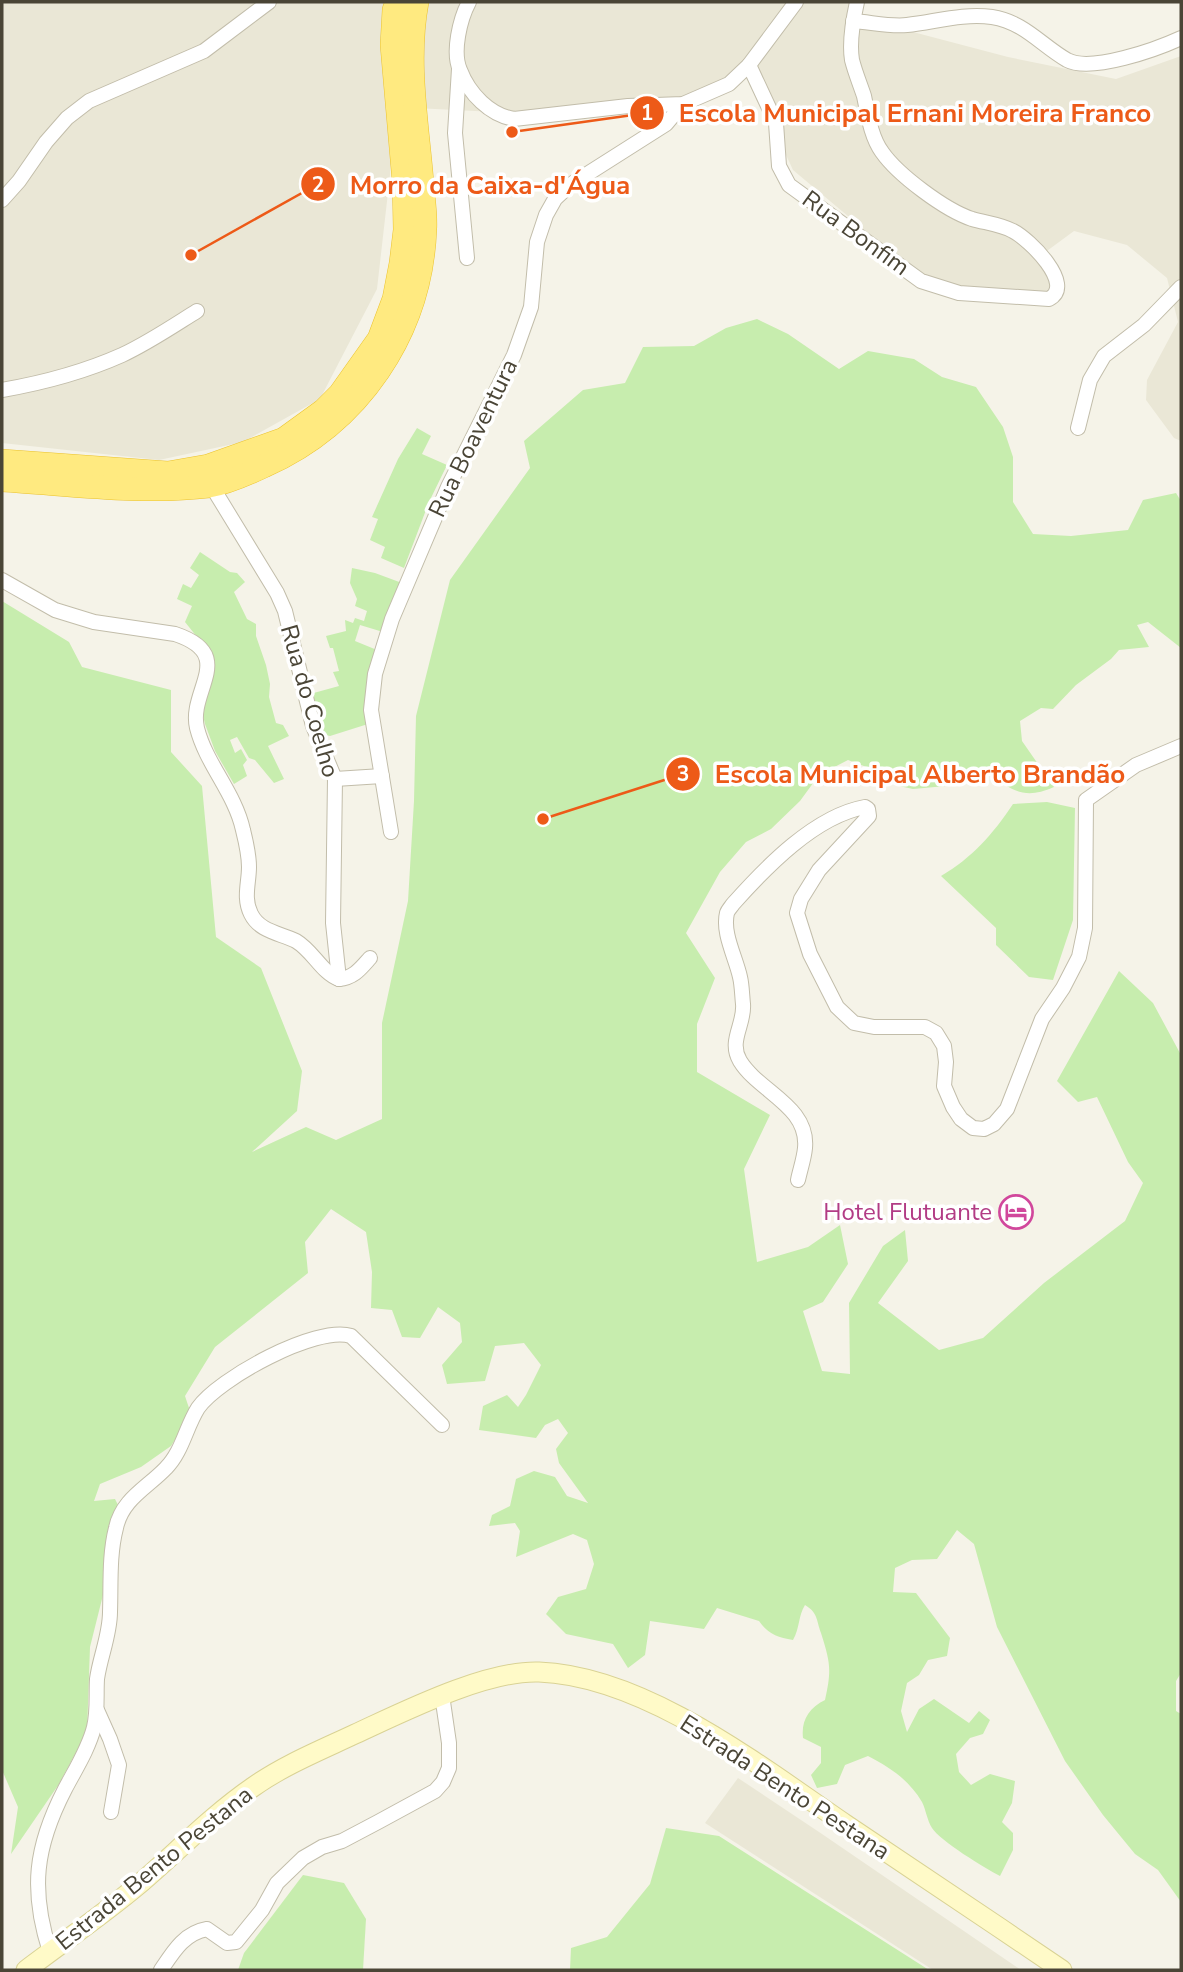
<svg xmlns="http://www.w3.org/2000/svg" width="1183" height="1972" font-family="'Nunito Sans',sans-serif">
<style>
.residential{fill:#eae7d6}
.green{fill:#c7edae}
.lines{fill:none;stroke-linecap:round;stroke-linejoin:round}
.minor-casing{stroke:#c2bdaa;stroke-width:16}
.secondary-casing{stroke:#d9d294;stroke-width:21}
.trunk-casing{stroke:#ebc22d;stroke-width:24}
.minor{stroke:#fff;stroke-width:14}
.secondary{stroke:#fffac8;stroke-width:19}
.trunk{stroke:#ffea80;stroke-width:23}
.labels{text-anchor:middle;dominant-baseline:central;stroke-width:7;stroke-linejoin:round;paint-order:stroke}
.street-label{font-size:24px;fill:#4a4536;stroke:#fff}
.hotel-label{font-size:24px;fill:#b23c85;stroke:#fff;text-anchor:end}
.leader{fill:none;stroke:#ed5a18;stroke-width:2.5}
.callout-dot{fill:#ed5a18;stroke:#fff;stroke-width:2.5}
.mark-label{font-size:21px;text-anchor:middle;font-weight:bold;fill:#fff}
.callout-label{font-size:26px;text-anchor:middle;font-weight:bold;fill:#ed5a18;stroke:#fff;stroke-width:7;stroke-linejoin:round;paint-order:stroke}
</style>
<rect width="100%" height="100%" fill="#f5f3e8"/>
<g class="residential">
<path d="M2,2H858L856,17L1008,57L1116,79L1181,56V441L1174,438L1146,400L1147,380L1178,322L1167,278L1127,245L1074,231L1036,259L1061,299L958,289L917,274L793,170L749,75L729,89L579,116L395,107L390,175L377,289L320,399L243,442L159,460L2,443Z"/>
<path d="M738,1778L822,1834L1021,1970H933L705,1823Z"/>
</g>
<g class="green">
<path d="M757,319L788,334L839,369L868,351L914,359L942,377L976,387L1003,427L1013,457V502L1033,534L1071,536L1128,530L1143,500L1176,493L1181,501V648L1148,622L1137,625L1149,647L1119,650L1111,659L1076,685L1053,709L1041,708L1020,721L1022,741L1054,787C1025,800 1013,791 989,774L946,786L913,789L899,786L877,771L848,760L819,775L800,801L771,829L746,842L720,872L686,933L715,978L697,1024V1072L770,1115L744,1169L757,1262L808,1247L840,1225L848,1264L823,1302L803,1311L822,1371L850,1374L849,1303L883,1246L905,1230L908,1261L878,1303L939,1350L983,1338L1044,1283L1125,1221L1143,1183L1128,1162L1097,1097L1078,1102L1057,1081L1119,971L1153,1003L1181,1055V1673L1176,1681V1711L1181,1714V1902L1158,1870L1135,1854L1103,1815L1065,1761L997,1627L974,1544L957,1530L937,1559L912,1560L895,1568L893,1592L916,1593L950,1638L947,1656L928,1660L919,1675L907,1683L901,1711L907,1732L919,1709L934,1699L969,1723L979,1711L990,1720L983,1734L970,1738L956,1754L959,1772L971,1785L990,1774L1015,1781L1012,1803L1002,1822L1013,1833V1850L1000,1876C985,1868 940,1841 932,1828C927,1820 926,1810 922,1802C909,1780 891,1768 868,1756L845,1765L837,1784L817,1788L811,1775L821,1763V1747L803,1738C801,1720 809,1708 825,1700C832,1669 830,1662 821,1633C816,1619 818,1613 805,1605C798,1616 800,1628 793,1640C777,1637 768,1634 759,1621L717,1608L704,1629L650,1621L645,1655L628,1668L613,1644L566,1634L546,1614L558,1597L586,1589L594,1564L587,1540L573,1534L516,1557L520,1531L515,1523L489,1526L492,1515L510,1506L516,1479L534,1471L555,1477L567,1496L588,1503L559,1463L556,1449L568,1433L558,1419L545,1425L536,1438L479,1430L483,1406L507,1395L518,1407L526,1395L541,1365L524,1343L495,1346L485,1381L447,1384L442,1365L462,1342L460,1323L438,1307L420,1338L402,1337L392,1310L371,1308L372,1272L366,1232L331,1209L305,1242L308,1273L215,1347L185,1396L191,1414L171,1446L141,1467L100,1484L94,1501L115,1499L119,1507L105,1549L106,1583L90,1647L87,1732L59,1784L11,1854L18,1807L2,1770V601L69,642L82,667L171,690V752L202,786L216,937L261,968L302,1071L297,1111L252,1152L306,1127L336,1140L382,1119V1023L408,901L414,801L416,716L450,580L530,468L524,441L583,390L625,383L643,347L694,346L726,328Z"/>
<path d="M417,428L431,436L422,454L447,465L429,502L404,568L381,558L385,547L370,540L378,519L372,517L398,459Z"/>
<path d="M200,552L230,572L237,573L245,582L234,592L247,619L256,624V636L266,665L270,684L269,697L276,723L283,725L289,736L268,746L284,779L274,783L255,760L249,758L237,737L230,740L235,753L241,749L247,760L243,765L247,776L234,784L215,751L205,724L202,711L201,642L185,622L192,606L177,599L183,584L191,588L199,575L190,568Z"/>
<path d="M352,568L375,573L402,583L383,632L360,625L355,641L377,650L368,724L330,736L321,734L310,694L339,686L333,672L339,671L333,648H330L326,636L346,631L345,620L353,623L355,618L364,621L367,611L355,606L357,599L350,583Z"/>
<path d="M1047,802L1075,808L1073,920L1053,980L1029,977L996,945V928L941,876C972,858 993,834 1013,804Z"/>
<path d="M666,1828L719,1836L929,1970H570L571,1948L607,1937L650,1884Z"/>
<path d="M303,1875L344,1883L366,1919L363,1970H238L244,1953Z"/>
</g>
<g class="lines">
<g class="minor-casing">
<g id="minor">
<path d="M469,2C460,19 452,52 460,70C469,94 490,115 514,119L628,106L683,104L729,84L749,65L796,2"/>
<path d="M853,21C870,22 890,27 907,25C935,22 963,13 992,17C1024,22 1041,45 1067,60C1091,73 1157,49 1181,38"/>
<path d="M749,65L776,123L779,166L789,185L921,281L959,293L1049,299C1076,285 1029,239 1013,231C1000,224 986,223 972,219C945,210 898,175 882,152C871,137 868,115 864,96C860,84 855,72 852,60C849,42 853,20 857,2"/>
<path d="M459,69L455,133L467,258"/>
<path d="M2,200L19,181L46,142L67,118L89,101L204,51L269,2"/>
<path d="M2,390C42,383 84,372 122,355C148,343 173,326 197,311"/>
<path d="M1078,428L1090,380L1104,356L1144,325L1181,287"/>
<path d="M211,485L277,593L285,611L313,726L335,779L333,923L339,979"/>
<path d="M2,580L55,610L94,622L175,634C238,655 188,690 197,728C206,764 235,793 243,830C246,842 249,855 249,867C249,883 243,898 251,914C260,932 280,933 296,941C313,951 322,973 339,979"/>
<path d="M335,779L382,776"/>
<path d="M391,832L371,710L375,674L392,619L448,487L514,355L531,307L537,242L546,215L555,199L570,185L666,124L683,104"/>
<path d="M339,979C354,978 361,968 370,958"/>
<path d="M798,1180C800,1170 804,1159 805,1148C809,1106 759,1092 740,1061C728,1041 745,1024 743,1004C742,995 742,985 740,977C736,958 722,933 727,913C728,910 731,907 733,904C766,867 815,816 865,807L868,809L869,816L819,870L801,899L797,913L810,954L837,1007L854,1023L874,1027H925L936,1033L944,1046L946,1062L944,1086L953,1107L961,1119L973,1128L984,1129L994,1124L1007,1109L1042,1019L1063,988L1079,957L1085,928L1086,800L1136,765L1181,746"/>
<path d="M97,1710L110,1739L119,1765L111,1812"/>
<path d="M50,1952C30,1890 35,1847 65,1789C75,1770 89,1748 94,1727C98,1711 96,1695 97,1679C100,1657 110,1635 110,1612C111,1584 109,1555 116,1528C122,1499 147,1488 166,1468C182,1452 186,1427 198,1408C218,1379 316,1325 351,1336L442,1425"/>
<path d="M161,1970C173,1952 184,1933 207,1929L227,1943L236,1942L262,1910L277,1883L303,1858L322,1847L342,1841L378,1822L435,1791L443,1782L449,1768V1743L442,1695"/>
</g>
</g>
<g class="secondary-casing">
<path id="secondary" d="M26,1970C63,1942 101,1916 137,1886C176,1853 211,1816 253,1787C284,1765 321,1750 355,1734C403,1712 486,1670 539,1672C645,1676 760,1766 845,1824C918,1873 990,1921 1062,1970"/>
</g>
<g class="trunk-casing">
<g id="trunk">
<path d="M2,461L168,473L208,466L284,439L324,410L340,394L379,339L394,299L401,263L405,230L404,182L392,45L394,10L397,2"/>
<path d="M2,480C70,484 141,494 209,486C227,483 247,474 264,466C359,424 421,333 425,229C426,214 423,197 422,182C417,122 406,61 417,2"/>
</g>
</g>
<use href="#minor" class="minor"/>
<use href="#secondary" class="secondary"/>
<use href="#trunk" class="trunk"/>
</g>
<defs>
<g id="hotel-ring" transform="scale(1.75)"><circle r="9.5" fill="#fff" stroke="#d1479c" stroke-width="1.5"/><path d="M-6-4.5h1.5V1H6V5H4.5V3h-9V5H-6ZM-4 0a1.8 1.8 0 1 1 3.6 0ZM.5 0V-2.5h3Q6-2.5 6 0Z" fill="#d1479c"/></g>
</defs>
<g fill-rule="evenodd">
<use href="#hotel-ring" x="1016" y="1212"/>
</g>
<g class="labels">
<g class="street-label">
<text transform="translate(856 233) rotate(36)">Rua Bonfim</text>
<text transform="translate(473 438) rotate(-64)">Rua Boaventura</text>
<text transform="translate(310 701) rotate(74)">Rua do Coelho</text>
<text transform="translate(785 1787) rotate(33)">Estrada Bento Pestana</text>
<text transform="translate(154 1868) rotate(-39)">Estrada Bento Pestana</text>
</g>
<g class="hotel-label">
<text x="992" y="1212">Hotel Flutuante</text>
</g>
</g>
<path class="leader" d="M512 132L647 113M191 255L318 184M543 819L683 774"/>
<g class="callout-dot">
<circle cx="512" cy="132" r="7"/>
<circle cx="191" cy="255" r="7"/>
<circle cx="543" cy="819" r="7"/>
<circle cx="647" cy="113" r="18"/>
<circle cx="318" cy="184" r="18"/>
<circle cx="683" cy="774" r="18"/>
</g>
<g class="mark-label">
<text x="647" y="120">1</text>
<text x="318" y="192">2</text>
<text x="683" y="781">3</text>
</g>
<g class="callout-label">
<text x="915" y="122">Escola Municipal Ernani Moreira Franco</text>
<text x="490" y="194">Morro da Caixa-d'Água</text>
<text x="920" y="783">Escola Municipal Alberto Brandão</text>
</g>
<rect width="1183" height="1972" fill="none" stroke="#4a4536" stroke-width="7"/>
</svg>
